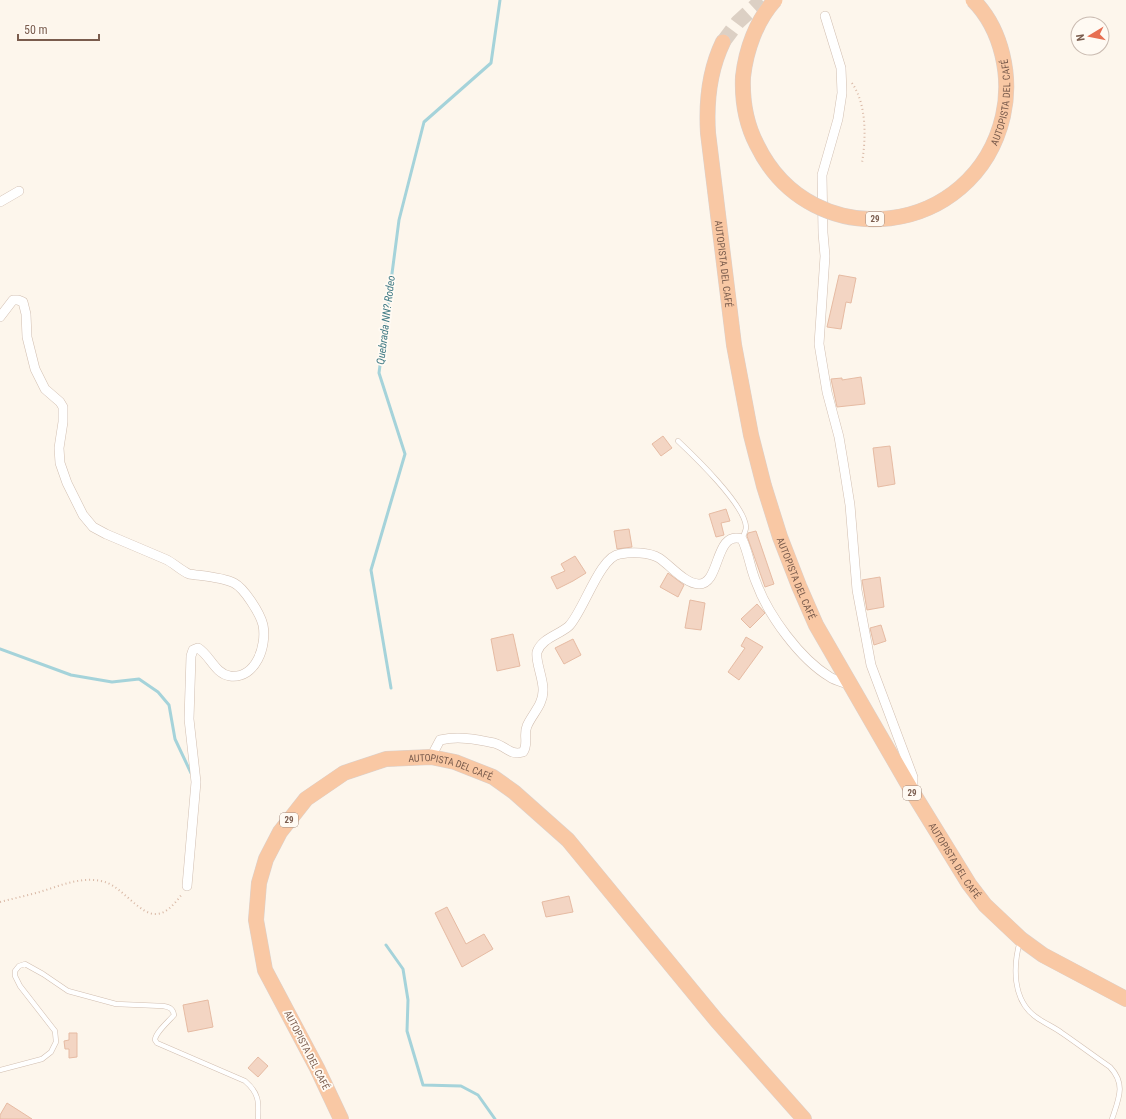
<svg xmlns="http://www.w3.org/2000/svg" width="1126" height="1119" font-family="'Roboto Condensed',sans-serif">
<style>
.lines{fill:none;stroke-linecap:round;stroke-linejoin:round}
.stream{stroke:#a5d3da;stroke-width:3}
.building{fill:#f3d5c3;stroke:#e6bba3}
.trunk-tunnel{stroke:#dcd0c4;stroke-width:15;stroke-dasharray:15 8;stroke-linecap:butt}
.service-casing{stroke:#d1beb0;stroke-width:5.5}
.minor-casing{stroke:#d1beb0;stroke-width:10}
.trunk-casing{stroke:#dad1cd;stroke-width:16}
.path{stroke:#d9b8a5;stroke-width:2;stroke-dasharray:1 3;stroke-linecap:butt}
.service{stroke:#fff;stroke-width:4.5}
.minor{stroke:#fff;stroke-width:9}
.trunk{stroke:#f9c8a4;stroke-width:15}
.trunk-bridge-casing{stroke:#dad1cd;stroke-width:16;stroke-linecap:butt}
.trunk-bridge{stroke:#f9c8a4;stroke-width:15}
.labels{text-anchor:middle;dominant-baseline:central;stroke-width:3.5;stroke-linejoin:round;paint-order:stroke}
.shield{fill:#fffaf3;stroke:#a28b7f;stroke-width:1}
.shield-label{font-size:9px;font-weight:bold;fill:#7a5c4d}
.street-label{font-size:10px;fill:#7a5c4d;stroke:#fffaf3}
.water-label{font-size:11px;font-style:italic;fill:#437c86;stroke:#fffaf3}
</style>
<rect width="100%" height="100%" fill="#fdf6ec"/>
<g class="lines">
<g class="stream">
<path d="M0,649L71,675L112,682L139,679L158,692L169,705L175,739L191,773"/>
<path d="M391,688L371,570L405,454L379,373L399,220L424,122L491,63L500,0"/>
<path d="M386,945L403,969L408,1000L407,1031L423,1085L461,1086L478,1095L495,1119"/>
</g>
</g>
<g class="building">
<path d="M839,275L856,278L851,303L846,302L841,329L827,327Z"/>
<path d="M861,377L865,404L837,407L831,379L842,378V380Z"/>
<path d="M663,436L672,448L661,456L652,444Z"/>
<path d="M890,446L895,484L878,487L873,448Z"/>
<path d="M726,509L730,521L721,523L724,535L716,537L709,514Z"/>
<path d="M629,529L632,547L617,549L614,531Z"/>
<path d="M756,531L774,584L765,587L747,536L748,533Z"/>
<path d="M575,556L586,573L573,581L557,589L551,577L565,571L561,564Z"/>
<path d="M668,573L684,585L678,597L660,587Z"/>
<path d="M880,577L884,607L867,610L862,580Z"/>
<path d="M690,600L705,603L701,630L685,628Z"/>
<path d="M757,604L765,613L750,628L741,619Z"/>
<path d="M881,625L886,641L874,645L870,628Z"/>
<path d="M513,634L520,666L497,671L491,639Z"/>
<path d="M746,637L763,647L739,680L728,672L745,648L741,646Z"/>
<path d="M573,639L581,655L564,664L555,648Z"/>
<path d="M569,896L573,912L546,917L542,902Z"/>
<path d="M447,907L466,944L484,934L493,949L462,967L435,913Z"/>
<path d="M208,1000L213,1027L188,1032L183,1005Z"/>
<path d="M69,1033H77V1057L69,1058V1049H65L64,1041L69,1040Z"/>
<path d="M258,1057L268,1066L258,1077L248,1068Z"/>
<path d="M7,1103L32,1119H0V1115Z"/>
</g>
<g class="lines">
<path class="trunk-tunnel" d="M723,42L738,22L762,0"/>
<g class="service-casing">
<g id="service">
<path d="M678,441C694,456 745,505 746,527C746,531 743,536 742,539"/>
<path d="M1020,941C1013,966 1012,1000 1036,1017C1044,1023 1054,1027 1062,1033C1078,1044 1094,1056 1110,1067C1126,1084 1119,1098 1112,1119"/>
<path d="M0,1070L42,1059L51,1052L56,1042L55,1031L20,986L15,976V971L19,966L25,964L43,974L68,991L116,1004L163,1006C170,1007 173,1009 174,1015C168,1022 155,1033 155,1040L157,1043L245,1081C259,1093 259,1102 258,1119"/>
</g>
</g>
<g class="minor-casing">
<g id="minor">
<path d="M825,16L841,68L842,93L838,119L822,175L823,233L825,256L819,344L827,392L839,437L843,461L850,505L857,590L871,665L913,777V790"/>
<path d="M0,202L19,191"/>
<path d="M0,317L13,300H18L23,302L26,314L27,337L35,369L45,389L60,402L63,407V422L59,448L60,463L67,483L83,515L93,527L106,534L165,559C174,563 180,570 189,574C202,576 222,577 234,583C244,588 260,613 263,625C267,646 256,679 230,676C215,674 210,655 198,648L193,650L191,656L189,719L196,782L187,886"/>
<path d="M431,757L440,740C458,736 475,739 494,743C506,746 510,756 523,752C529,744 523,735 527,726C532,714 543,705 543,691C544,680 535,661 537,652C542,638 559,635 569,626C584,610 600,556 620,554C632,552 649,552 659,558C670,565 685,584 699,584C721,584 714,530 742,539C749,554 750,568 756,582C768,615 800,659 830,677C836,681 843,682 850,685"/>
</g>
</g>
<g class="trunk-casing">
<g id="trunk">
<path id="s1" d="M723,42C709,71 706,101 708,133L734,345L751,435L764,486L780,537L799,586L816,625L913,793L969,884L985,905L1021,939L1043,955L1126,999"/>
<path id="s2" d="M341,1119L317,1068L265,970L256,920L259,883L266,859L280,832L306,799L344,773L386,759L431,757L455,762L493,777L514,792L568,840L717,1021L804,1119"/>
</g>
</g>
<g class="path">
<path d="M852,83C867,105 866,138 862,163"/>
<path d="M0,902C12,899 24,896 36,893C58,887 81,875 105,882C122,887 140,915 156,914C167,914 176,902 182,894"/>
</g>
<use href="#service" class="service"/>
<use href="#minor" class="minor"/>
<use href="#trunk" class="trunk"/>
<g class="trunk-bridge-casing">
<g id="trunk-bridge">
<path id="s3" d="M775,0C756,21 746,50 743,77C742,101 746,124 757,145C812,258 975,237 1003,116C1012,77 1002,29 973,0"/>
</g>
</g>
<use href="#trunk-bridge" class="trunk-bridge"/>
</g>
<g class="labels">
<g class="shield">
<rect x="866" y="212" width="18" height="14" rx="3"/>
<rect x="903" y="786" width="18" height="14" rx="3"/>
<rect x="280" y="813" width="18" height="14" rx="3"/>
</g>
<g class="shield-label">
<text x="875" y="219">29</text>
<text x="912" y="793">29</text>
<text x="289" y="820">29</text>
</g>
<g class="street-label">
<text stroke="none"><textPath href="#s3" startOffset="493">AUTOPISTA DEL CAFÉ</textPath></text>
<text stroke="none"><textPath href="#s1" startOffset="225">AUTOPISTA DEL CAFÉ</textPath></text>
<text stroke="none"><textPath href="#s1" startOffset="549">AUTOPISTA DEL CAFÉ</textPath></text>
<text stroke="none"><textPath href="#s2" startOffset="509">AUTOPISTA DEL CAFÉ</textPath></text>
<text stroke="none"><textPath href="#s1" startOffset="873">AUTOPISTA DEL CAFÉ</textPath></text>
<text transform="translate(307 1050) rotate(63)">AUTOPISTA DEL CAFÉ</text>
</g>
<g class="water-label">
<text transform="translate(386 320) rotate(-83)">Quebrada NN? Rodeo</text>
</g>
</g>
<g transform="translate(1090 36) rotate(260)"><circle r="19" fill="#fffaf3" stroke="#cabbb1"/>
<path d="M0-3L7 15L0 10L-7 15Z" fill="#e76f51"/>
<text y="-6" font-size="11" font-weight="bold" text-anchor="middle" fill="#7a5c4d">N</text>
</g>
<path d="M18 34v6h81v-6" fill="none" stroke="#7a5c4d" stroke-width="2"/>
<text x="24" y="34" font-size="12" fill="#7a5c4d" stroke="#fffaf3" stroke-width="3" paint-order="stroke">50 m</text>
</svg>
